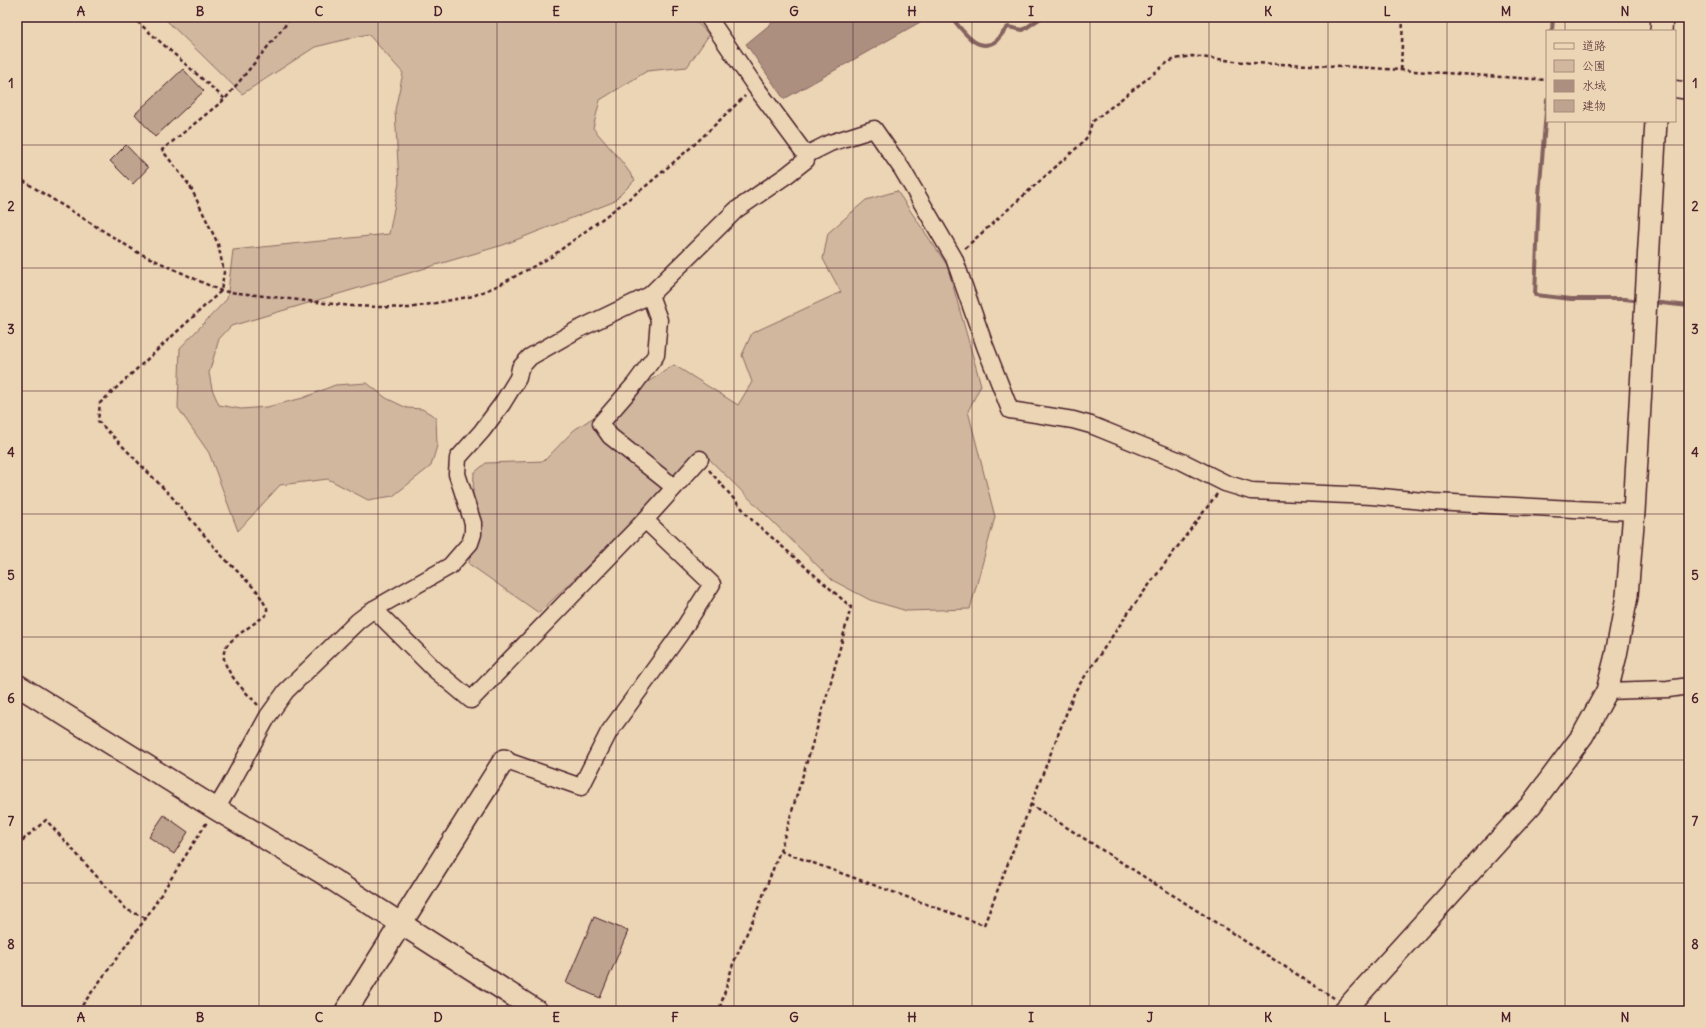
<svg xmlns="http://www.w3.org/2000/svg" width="1706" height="1028" font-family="Delius,'Klee One',sans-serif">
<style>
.green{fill:#d0b79e;stroke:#8d6b64}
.water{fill:#ad8f80;stroke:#85625e}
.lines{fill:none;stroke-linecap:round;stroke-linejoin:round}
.stream{stroke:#85625e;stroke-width:4}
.building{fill:#bea38e;stroke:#4a1f2b}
.minor-casing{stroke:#4a1f2b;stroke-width:19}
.tertiary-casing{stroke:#4a1f2b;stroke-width:24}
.path{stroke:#4a1f2b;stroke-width:2.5;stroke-dasharray:4 3;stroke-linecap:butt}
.minor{stroke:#ebd5b4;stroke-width:16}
.tertiary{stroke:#ebd5b4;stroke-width:21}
.grid{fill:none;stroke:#4a1f2b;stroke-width:1;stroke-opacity:0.55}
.neatline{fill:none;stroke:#4a1f2b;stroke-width:1.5}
.grid-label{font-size:13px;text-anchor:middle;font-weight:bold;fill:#4a1f2b}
</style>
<rect width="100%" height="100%" fill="#ebd5b4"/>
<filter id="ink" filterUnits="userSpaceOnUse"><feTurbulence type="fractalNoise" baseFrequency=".025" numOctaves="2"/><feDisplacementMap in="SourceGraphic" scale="8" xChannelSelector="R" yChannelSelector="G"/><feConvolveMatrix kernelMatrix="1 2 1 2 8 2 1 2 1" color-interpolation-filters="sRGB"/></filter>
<g filter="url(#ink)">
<g class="green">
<path d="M163,17H687L698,23L709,35L687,67L647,71L600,100L593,128L622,162L635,180L613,202L503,245L231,326L219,339L209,373L212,389L219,405L241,409L267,407L303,398L335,385L367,383L386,398L407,408L422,409L436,417L437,446L431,466L393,496L368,500L328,479L280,485L238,531L209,453L178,408L180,348L227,299L233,250L389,234L399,183L395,110L403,73L368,34L315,47L242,94Z"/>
<path d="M897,191L947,265L981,385L968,411L995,517L970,609L907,611L870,600L832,580L703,453L539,613L469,564L474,473L486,463L544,461L574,430L674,365L738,405L752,382L742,355L752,333L841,292L823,259L828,233L866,200Z"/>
</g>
<path class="water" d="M779,17H929L784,99L746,44Z"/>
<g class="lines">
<g class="stream">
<path d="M951,17C962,29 977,55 996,41C1000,37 1004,31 1008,27L1023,30L1042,17"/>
<path d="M1552,31L1553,17"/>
<path d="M1547,100L1539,195L1535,295L1571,299H1625L1641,301"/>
<path d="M1652,302L1689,306"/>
</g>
</g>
<g class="building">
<path d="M183,69L204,91L155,137L135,114Z"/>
<path d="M126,145L148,168L133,184L110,161Z"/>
<path d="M164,815L188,832L174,854L149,837Z"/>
<path d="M594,917L628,931L600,998L566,983Z"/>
</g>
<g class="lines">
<g class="minor-casing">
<g id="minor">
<path d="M708,17L755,86L806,155"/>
<path d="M1675,89L1689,91"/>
<path d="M650,295L659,320L656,355L634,385L601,423L610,436L674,487"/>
<path d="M374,609L434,669L471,700L645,520L700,459"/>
<path d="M1607,691L1668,689L1689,686"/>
<path d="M504,760L581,787L609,732L680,634L712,584L645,520"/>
<path d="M216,809L228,789L268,716L286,691L358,621L374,609L450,566L470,543L473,534V523L457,474L458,458L482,431L502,404L518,378L520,368L530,357L577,330L650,295L736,210L787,175L806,160V155L830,143L874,129L902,169L954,258L985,346L1010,410L1073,420L1091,425L1185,463L1225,483L1251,491L1372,496L1433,502L1634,512"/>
</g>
</g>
<g class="tertiary-casing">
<g id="tertiary">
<path d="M1661,31L1662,17"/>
<path d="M17,685L216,809L319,871L537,1011"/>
<path d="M346,1011L504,760"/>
<path d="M1344,1011L1531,805L1583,735L1607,691L1616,655L1627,596L1634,512L1656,121"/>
</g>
</g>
<g class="path">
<path d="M132,17L225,99"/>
<path d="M1401,70L1403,17"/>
<path d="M17,177L137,252L221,291L351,306L409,308L473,296L499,285L551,257L646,186L696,143L745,96"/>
<path d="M965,248L1080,145L1088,136L1092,122L1167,63L1175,59L1192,56L1251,63L1341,66L1547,80"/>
<path d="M709,470L752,520L851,607L830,685L780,851L759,906L733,964L719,1011"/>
<path d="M258,705C247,693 215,665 226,647C231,638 257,622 267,614V608L257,591L221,555L172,497L98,421L100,403L221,291L224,272L218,244L190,186L162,150L225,99L292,17"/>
<path d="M1030,804L1334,998"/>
<path d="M17,845L46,820L127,910L146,918"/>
<path d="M780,851L984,925L1075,691L1128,613L1217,494"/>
<path d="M78,1011L146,918L207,822"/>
</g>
<use href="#minor" class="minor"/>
<use href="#tertiary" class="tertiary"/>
</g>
</g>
<path class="grid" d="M141,17V1011M259,17V1011M378,17V1011M497,17V1011M616,17V1011M734,17V1011M853,17V1011M972,17V1011M1090,17V1011M1209,17V1011M1328,17V1011M1447,17V1011M1565,17V31M1565,121V1011M17,145H1689M17,268H1689M17,391H1689M17,514H1689M17,637H1689M17,760H1689M17,883H1689"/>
<rect width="1706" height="1028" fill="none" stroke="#ebd5b4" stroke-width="44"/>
<rect x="1546" y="30" width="130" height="92" fill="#ebd5b4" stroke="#ab8c7d"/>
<rect x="1554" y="43" width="20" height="6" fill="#ebd5b4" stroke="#ab8c7d"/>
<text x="1582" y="50" font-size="12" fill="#4a1f2b">道路</text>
<rect x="1554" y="60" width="20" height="12" fill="#d0b79e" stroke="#ab8c7d"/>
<text x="1582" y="70" font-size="12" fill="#4a1f2b">公園</text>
<rect x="1554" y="80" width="20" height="12" fill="#ad8f80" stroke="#ab8c7d"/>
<text x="1582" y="90" font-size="12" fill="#4a1f2b">水域</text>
<rect x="1554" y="100" width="20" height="12" fill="#bea38e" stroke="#ab8c7d"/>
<text x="1582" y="110" font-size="12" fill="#4a1f2b">建物</text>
<rect x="22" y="22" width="1662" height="984" class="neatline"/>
<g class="grid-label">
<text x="81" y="16">A</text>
<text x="200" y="16">B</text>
<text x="319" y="16">C</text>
<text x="438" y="16">D</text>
<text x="556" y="16">E</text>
<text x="675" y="16">F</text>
<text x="794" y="16">G</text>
<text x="912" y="16">H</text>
<text x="1031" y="16">I</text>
<text x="1150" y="16">J</text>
<text x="1268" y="16">K</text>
<text x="1387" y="16">L</text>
<text x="1506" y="16">M</text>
<text x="1625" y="16">N</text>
<text x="11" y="88">1</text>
<text x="1695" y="88">1</text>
<text x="11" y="211">2</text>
<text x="1695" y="211">2</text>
<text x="11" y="334">3</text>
<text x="1695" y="334">3</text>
<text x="11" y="457">4</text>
<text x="1695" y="457">4</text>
<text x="11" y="580">5</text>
<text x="1695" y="580">5</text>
<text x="11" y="703">6</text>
<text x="1695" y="703">6</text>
<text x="11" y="826">7</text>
<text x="1695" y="826">7</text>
<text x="11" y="949">8</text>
<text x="1695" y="949">8</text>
<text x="81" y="1022">A</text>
<text x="200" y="1022">B</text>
<text x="319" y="1022">C</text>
<text x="438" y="1022">D</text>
<text x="556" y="1022">E</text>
<text x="675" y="1022">F</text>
<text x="794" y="1022">G</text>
<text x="912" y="1022">H</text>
<text x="1031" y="1022">I</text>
<text x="1150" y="1022">J</text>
<text x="1268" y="1022">K</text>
<text x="1387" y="1022">L</text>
<text x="1506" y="1022">M</text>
<text x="1625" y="1022">N</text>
</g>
</svg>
